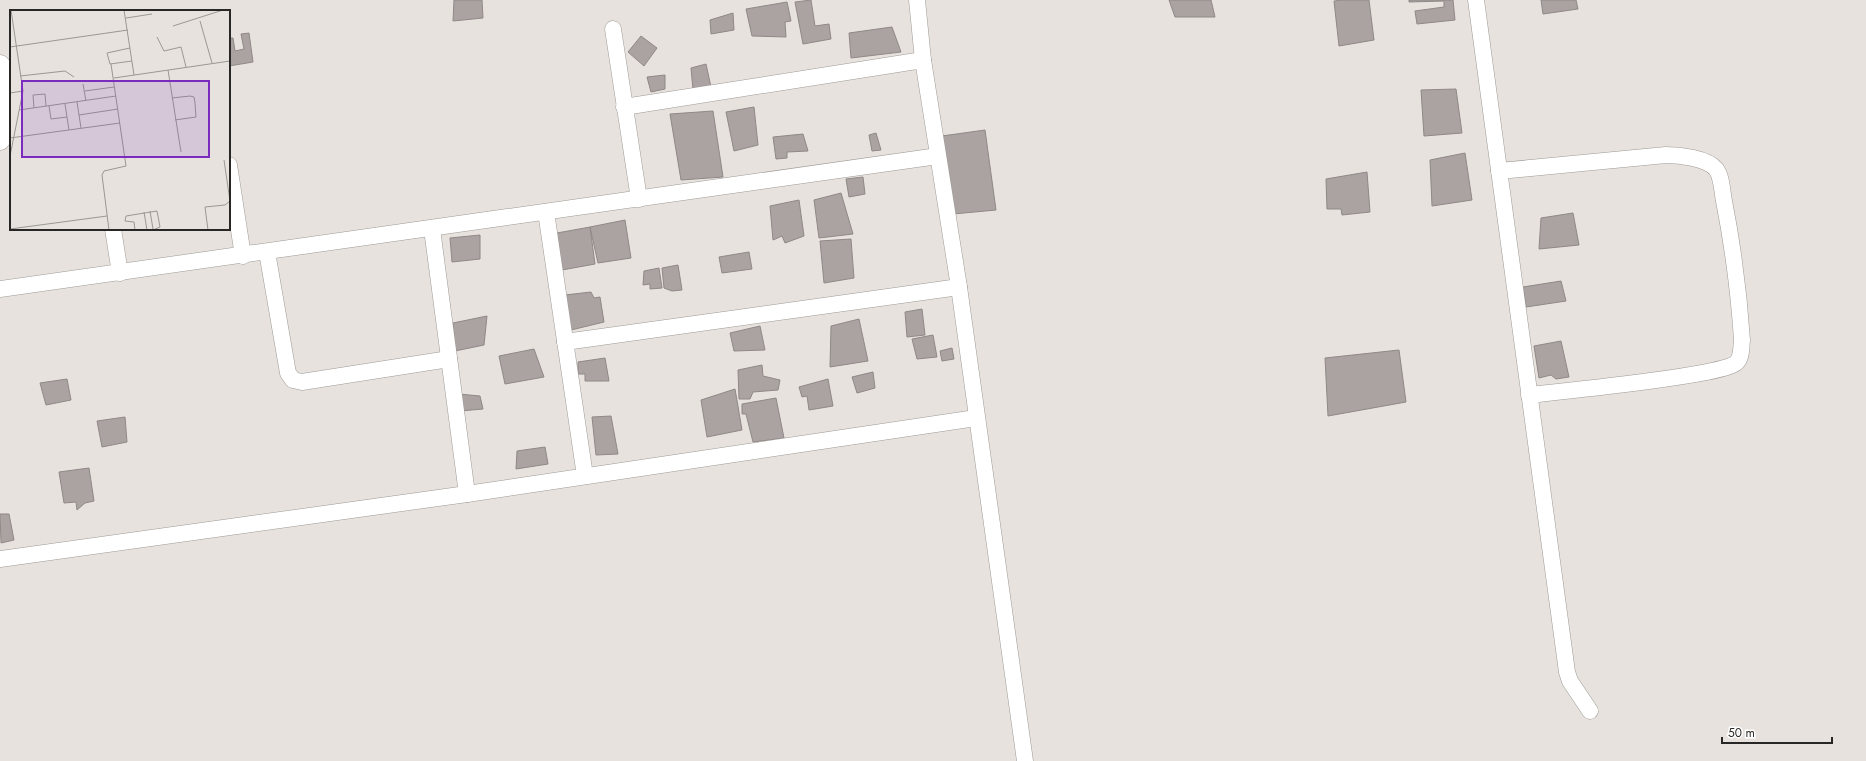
<svg xmlns="http://www.w3.org/2000/svg" width="1866" height="761" font-family="Jost,sans-serif">
<style>
.building{fill:#aaa3a2;stroke:#8f8887}
.lines{fill:none;stroke-linecap:round;stroke-linejoin:round}
.minor-casing{stroke:#9e9a96;stroke-width:17}
.tertiary-casing{stroke:#9e9a96;stroke-width:21}
.minor{stroke:#fff;stroke-width:16}
.tertiary{stroke:#fff;stroke-width:20}
.inset-road{fill:none;stroke:#9b9793;stroke-width:1}
.view{fill:#7b2cbf;fill-opacity:0.15;stroke:#7b2cbf;stroke-width:2}
.inset-edge{fill:none;stroke:#292725;stroke-width:2}
</style>
<rect width="100%" height="100%" fill="#e7e2dd"/>
<g class="building">
<path d="M454,0H482L483,18L453,21Z"/>
<path d="M811,0L815,26L829,24L831,39L803,44L795,2Z"/>
<path d="M1169,0H1211L1215,17H1175Z"/>
<path d="M1342,0H1369L1374,40L1339,46L1334,1Z"/>
<path d="M1409,0H1453L1455,20L1417,24L1415,11L1444,7V1L1409,2Z"/>
<path d="M1541,0H1576L1578,9L1543,14Z"/>
<path d="M787,2L791,21L785,22L786,37L752,36L746,9Z"/>
<path d="M733,13L734,30L711,34L710,20Z"/>
<path d="M892,27L901,52L851,58L849,33Z"/>
<path d="M249,33L253,62L229,66V38H233L235,51L244,49L241,34Z"/>
<path d="M641,36L657,48L644,66L628,52Z"/>
<path d="M706,64L711,87L693,90L691,68Z"/>
<path d="M665,75V89L651,92L647,77Z"/>
<path d="M1456,89L1462,133L1424,136L1421,90Z"/>
<path d="M754,107L758,145L734,151L726,112Z"/>
<path d="M713,111L723,177L681,180L670,114Z"/>
<path d="M985,130L996,210L953,214L942,136Z"/>
<path d="M876,133L881,150L872,151L869,135Z"/>
<path d="M803,134L808,151L787,152V158L776,159L773,137Z"/>
<path d="M1465,153L1472,200L1432,206L1430,160Z"/>
<path d="M1367,172L1370,212L1342,215L1341,209H1327L1326,179Z"/>
<path d="M863,177L865,194L849,197L846,179Z"/>
<path d="M841,193L853,234L819,238L814,200Z"/>
<path d="M799,200L804,236L785,243L782,236L773,240L770,206Z"/>
<path d="M1573,213L1579,245L1539,249L1541,218Z"/>
<path d="M625,220L631,258L598,263L590,227Z"/>
<path d="M590,227L595,264L562,270L557,233Z"/>
<path d="M480,235V259L452,262L450,238Z"/>
<path d="M851,239L854,278L824,283L820,241Z"/>
<path d="M749,252L752,269L722,273L719,257Z"/>
<path d="M678,265L682,290L672,291L664,288L662,268Z"/>
<path d="M659,268L662,288L650,289V284L643,285L644,271Z"/>
<path d="M1561,281L1566,301L1526,307L1523,287Z"/>
<path d="M591,292L594,298L600,297L604,322L567,331L565,295Z"/>
<path d="M922,309L925,335L907,337L905,312Z"/>
<path d="M487,316L484,345L455,351L453,323Z"/>
<path d="M859,319L868,361L830,367L831,326Z"/>
<path d="M760,326L765,350L734,351L730,333Z"/>
<path d="M933,335L937,357L917,359L912,339Z"/>
<path d="M1561,341L1569,377L1556,379L1551,375L1539,378L1534,346Z"/>
<path d="M952,348L954,359L942,361L940,351Z"/>
<path d="M534,349L544,377L505,384L499,356Z"/>
<path d="M1399,350L1406,402L1328,416L1325,358Z"/>
<path d="M605,358L609,381H585V374H578V362Z"/>
<path d="M762,365L763,376L780,380L778,390L753,392L750,399H739L738,370Z"/>
<path d="M873,372L875,388L857,393L852,377Z"/>
<path d="M67,379L71,400L46,405L40,383Z"/>
<path d="M828,379L833,406L809,410L807,396L802,397L799,387Z"/>
<path d="M735,389L742,430L707,437L701,400Z"/>
<path d="M459,394L480,396L483,409L460,411Z"/>
<path d="M776,398L784,438L753,442L746,414H742V404Z"/>
<path d="M611,416L618,454L596,455L592,417Z"/>
<path d="M125,417L127,442L102,447L97,421Z"/>
<path d="M545,447L548,464L516,469L517,451Z"/>
<path d="M89,468L94,501L85,503L77,510L76,502L64,503L59,472Z"/>
<path d="M0,514H9L14,540L1,543Z"/>
</g>
<g class="lines">
<g class="minor-casing">
<g id="minor">
<path d="M917,0L923,60L959,287L1025,761"/>
<path d="M1476,0L1567,672L1570,681L1590,711"/>
<path d="M613,29L639,199"/>
<path d="M624,107L923,60"/>
<path d="M229,165L243,256"/>
<path d="M1499,171L1666,155C1679,155 1707,158 1716,169C1722,177 1722,191 1724,201C1733,247 1739,294 1742,340C1741,348 1742,358 1736,363C1726,375 1557,392 1529,395"/>
<path d="M546,212L585,476"/>
<path d="M113,229L120,273"/>
<path d="M432,229L467,494"/>
<path d="M267,252L288,373L293,380L302,382L449,359"/>
<path d="M0,289L938,156"/>
<path d="M565,342L959,287"/>
<path d="M0,559L467,494L976,418"/>
</g>
</g>
<g class="tertiary-casing">
<path id="tertiary" d="M0,65L5,105L0,140"/>
</g>
<use href="#minor" class="minor"/>
<use href="#tertiary" class="tertiary"/>
</g>
<g transform="translate(10 10)">
<rect width="220" height="220" fill="#e7e2dd"/>
<path class="inset-road" d="M114,0L124,65M116,8L142,4M190,11L202,53M163,16L213,0M147,27L154,41L171,37L176,57M0,37L118,20M120,38L97,43L100,54L122,51M158,60L171,142M10,66L55,61L64,67M104,68L220,51M73,74L76,91M75,81L104,77M0,83L13,81M162,88L180,86L184,87L185,93L186,107L165,110M67,92L71,118M55,94L59,120M39,96L41,109L57,107M24,98L23,85L35,84L36,96M9,100L106,86M69,105L108,99M0,128L110,113M0,146L13,81L1,0M140,201L143,219M134,202L137,220M0,219L97,206M99,220L92,165L94,161L116,156L101,54M125,220L124,212L115,211L116,206L147,201L150,217L143,220M198,220L195,197L215,195L220,191L214,150"/>
<path class="view" d="M12,71H199V147H12Z"/>
<rect width="220" height="220" class="inset-edge"/>
</g>
<path d="M1722 737v6h110v-6" fill="none" stroke="#292725" stroke-width="2"/>
<text x="1728" y="737" font-size="12" fill="#292725" stroke="#ffffff" stroke-width="3" paint-order="stroke">50 m</text>
</svg>
